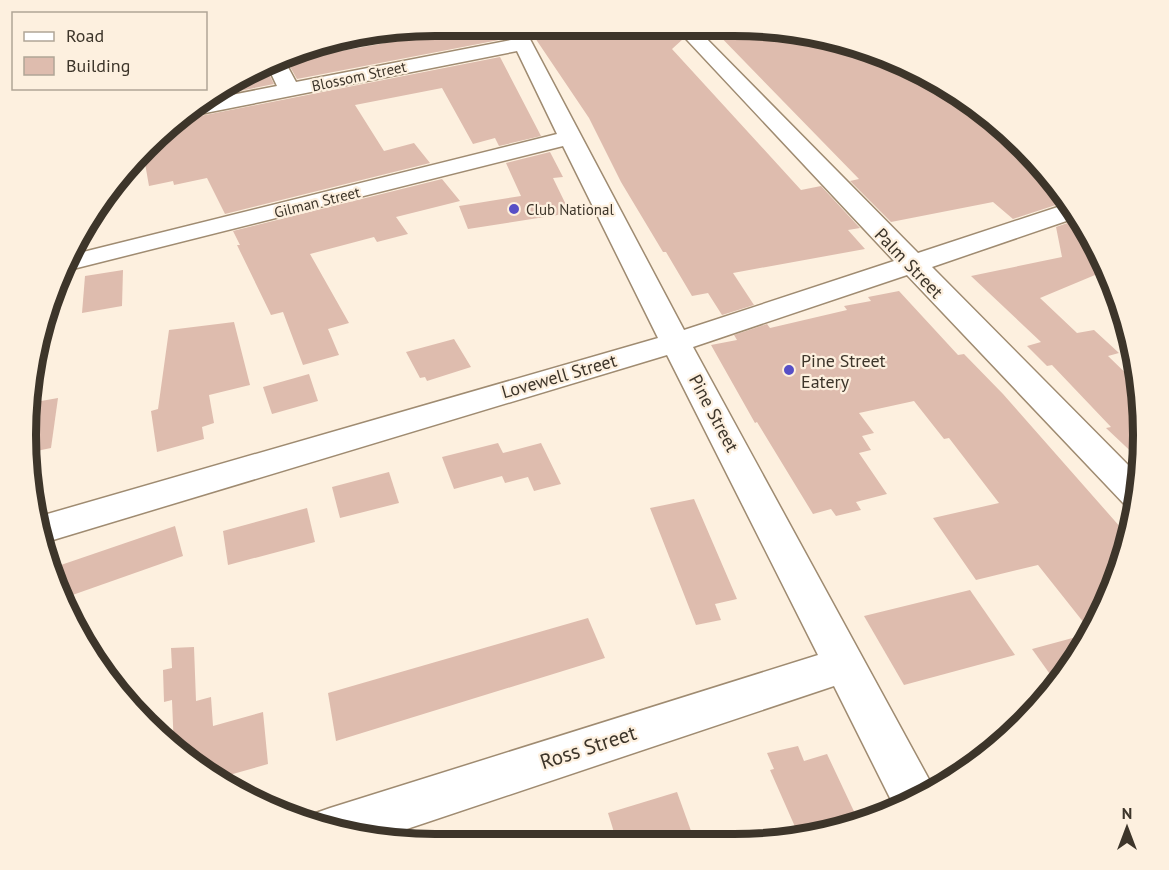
<svg xmlns="http://www.w3.org/2000/svg" width="1169" height="870" font-family="'PT Sans',sans-serif">
<style>
.building{fill:#debcae}
.lines{fill:none;stroke-linecap:round;stroke-linejoin:round}
.minor-casing{stroke:#9f8b71;stroke-width:3}
.minor{fill:#fff;fill-rule:evenodd}
.poi-dot{fill:#574fc6;stroke:#fdf0df;stroke-width:2}
.labels{text-anchor:middle;dominant-baseline:central;stroke-width:4.5;stroke-linejoin:round;paint-order:stroke}
.far-street-label{font-size:15px;fill:#3d352a;stroke:#fdf0df}
.far-poi-label{font-size:15px;fill:#3d352a;stroke:#fdf0df;text-anchor:start}
.street-label{font-size:18px;fill:#3d352a;stroke:#fdf0df}
.poi-label{font-size:18px;fill:#3d352a;stroke:#fdf0df;text-anchor:start}
.near-street-label{font-size:21px;fill:#3d352a;stroke:#fdf0df}
.rim{fill:none;stroke:#3d352a;stroke-width:8}
</style>
<rect width="100%" height="100%" fill="#fdf0df"/>
<g class="building">
<path d="M459,26H492L499,40L297,79L285,58L329,40L333,39L341,51L396,41L393,37Z"/>
<path d="M527,26H562L565,33L616,26H672L683,39L672,49L801,190L821,186L860,228L848,230L865,249L733,273L754,305L722,315L708,293L692,296L666,252H663L621,182L589,118Z"/>
<path d="M710,26H760L840,39L926,79L991,126L987,127L1036,165L1059,186L1068,201L1013,219L993,202L891,222L850,181L859,179Z"/>
<path d="M500,57L541,136L499,146L495,138L473,144L442,88L355,105L384,151L414,143L430,163L225,214L207,178L174,185L173,181L149,186L143,152L187,115L195,117Z"/>
<path d="M265,66L274,84L210,97L230,81Z"/>
<path d="M550,152L563,177L553,178L570,213L468,229L459,206L521,196L506,163Z"/>
<path d="M442,179L460,201L396,217L408,234L377,242L374,237L310,254L349,323L328,329L339,355L303,365L283,312L271,315L237,245H240L233,231Z"/>
<path d="M1079,219L1101,254L1107,270L1040,298L1077,333L1094,330L1119,353L1108,356L1139,386L1143,409L1141,461L1106,428L1111,427L1052,365L1047,366L1027,346L1041,342L971,276L1062,257L1056,227Z"/>
<path d="M123,270L122,306L82,313L85,276Z"/>
<path d="M899,291L958,355L964,354L1003,394L1129,537L1122,567L1092,633L1038,565L976,580L933,518L999,503L949,438L944,439L914,401L859,413L874,433L862,436L871,450L859,453L887,494L856,502L861,510L836,516L831,509L813,514L757,422L755,423L711,345L737,340L734,335L767,324L770,328L847,310L844,306L871,301L868,297Z"/>
<path d="M234,322L250,385L209,395L214,423L202,427L204,439L157,452L151,411L158,409L169,330Z"/>
<path d="M454,339L471,367L427,381L425,377L420,378L406,352Z"/>
<path d="M309,374L318,401L272,414L263,387Z"/>
<path d="M58,398L51,448L27,453L30,403Z"/>
<path d="M498,443L503,453L541,443L561,484L534,491L528,477L505,483L502,476L454,489L442,457Z"/>
<path d="M389,472L399,503L340,518L332,487Z"/>
<path d="M694,499L737,599L715,604L721,620L696,625L650,508Z"/>
<path d="M307,508L315,542L228,565L223,531Z"/>
<path d="M175,526L183,556L64,598L58,566Z"/>
<path d="M970,590L1015,655L904,685L864,616Z"/>
<path d="M588,618L605,658L336,741L328,693Z"/>
<path d="M1091,633L1088,640L1057,684L1032,649Z"/>
<path d="M194,647L196,701L211,697L213,726L263,712L268,764L215,779L174,749L172,700L164,702L163,670L172,668L171,648Z"/>
<path d="M798,746L804,761L827,754L859,822L800,838L770,770L774,769L767,753Z"/>
<path d="M677,792L695,842H617L608,813Z"/>
</g>
<g class="lines">
<g class="minor-casing">
<path id="minor" d="M505,26H523L684,330L894,261L674,26H694L918,253L1070,203L1078,217L932,267L1140,477L1135,509L1126,506L907,275L693,347L931,783L933,789L896,810L834,686L377,839L329,830L310,823L313,814L330,808L818,655L667,355L43,543L37,517L658,338L563,146L61,272L67,256L557,134L517,51L195,115L189,114L206,100L277,86L267,65L283,58L296,82L511,40Z"/>
</g>
<use href="#minor" class="minor"/>
</g>
<g class="poi-dot">
<circle cx="514" cy="209" r="6"/>
<circle cx="789" cy="370" r="6"/>
</g>
<g class="labels">
<g class="far-street-label">
<text transform="translate(359 76) rotate(-12)">Blossom Street</text>
<text transform="translate(317 202) rotate(-14)">Gilman Street</text>
</g>
<g class="far-poi-label">
<text x="526" y="209">Club National</text>
</g>
<g class="street-label">
<text transform="translate(909 263) rotate(46)">Palm Street</text>
<text transform="translate(559 376) rotate(-16)">Lovewell Street</text>
<text transform="translate(714 413) rotate(62)">Pine Street</text>
</g>
<g class="poi-label">
<text x="801" y="360">Pine Street<tspan x="801" dy="21">Eatery</tspan></text>
</g>
<g class="near-street-label">
<text transform="translate(588 747) rotate(-18)">Ross Street</text>
</g>
</g>
<path d="M0 0H1169V870H0ZM435 36H734A399 399 0 0 1 1133 435V435A399 399 0 0 1 734 834H435A399 399 0 0 1 36 435V435A399 399 0 0 1 435 36Z" fill="#fdf0df" fill-rule="evenodd"/>
<path class="rim" d="M435 36H734A399 399 0 0 1 1133 435V435A399 399 0 0 1 734 834H435A399 399 0 0 1 36 435V435A399 399 0 0 1 435 36Z"/>
<rect x="12" y="12" width="195" height="78" fill="#fdf0df" stroke="#b0a597" stroke-width="1.5"/>
<rect x="24" y="32" width="30" height="9" fill="#ffffff" stroke="#b0a597" stroke-width="1.5"/>
<text x="66" y="42" font-size="18" fill="#3d352a">Road</text>
<rect x="24" y="57" width="30" height="18" fill="#debcae" stroke="#b0a597" stroke-width="1.5"/>
<text x="66" y="72" font-size="18" fill="#3d352a">Building</text>
<g transform="translate(1127 828)" stroke="#fdf0df" stroke-width="4.5" paint-order="stroke">
<path d="M0-4.5L10 22L0 15L-10 22Z" fill="#3d352a"/>
<text y="-9" font-size="16" font-weight="bold" text-anchor="middle" fill="#3d352a">N</text>
</g>
</svg>
